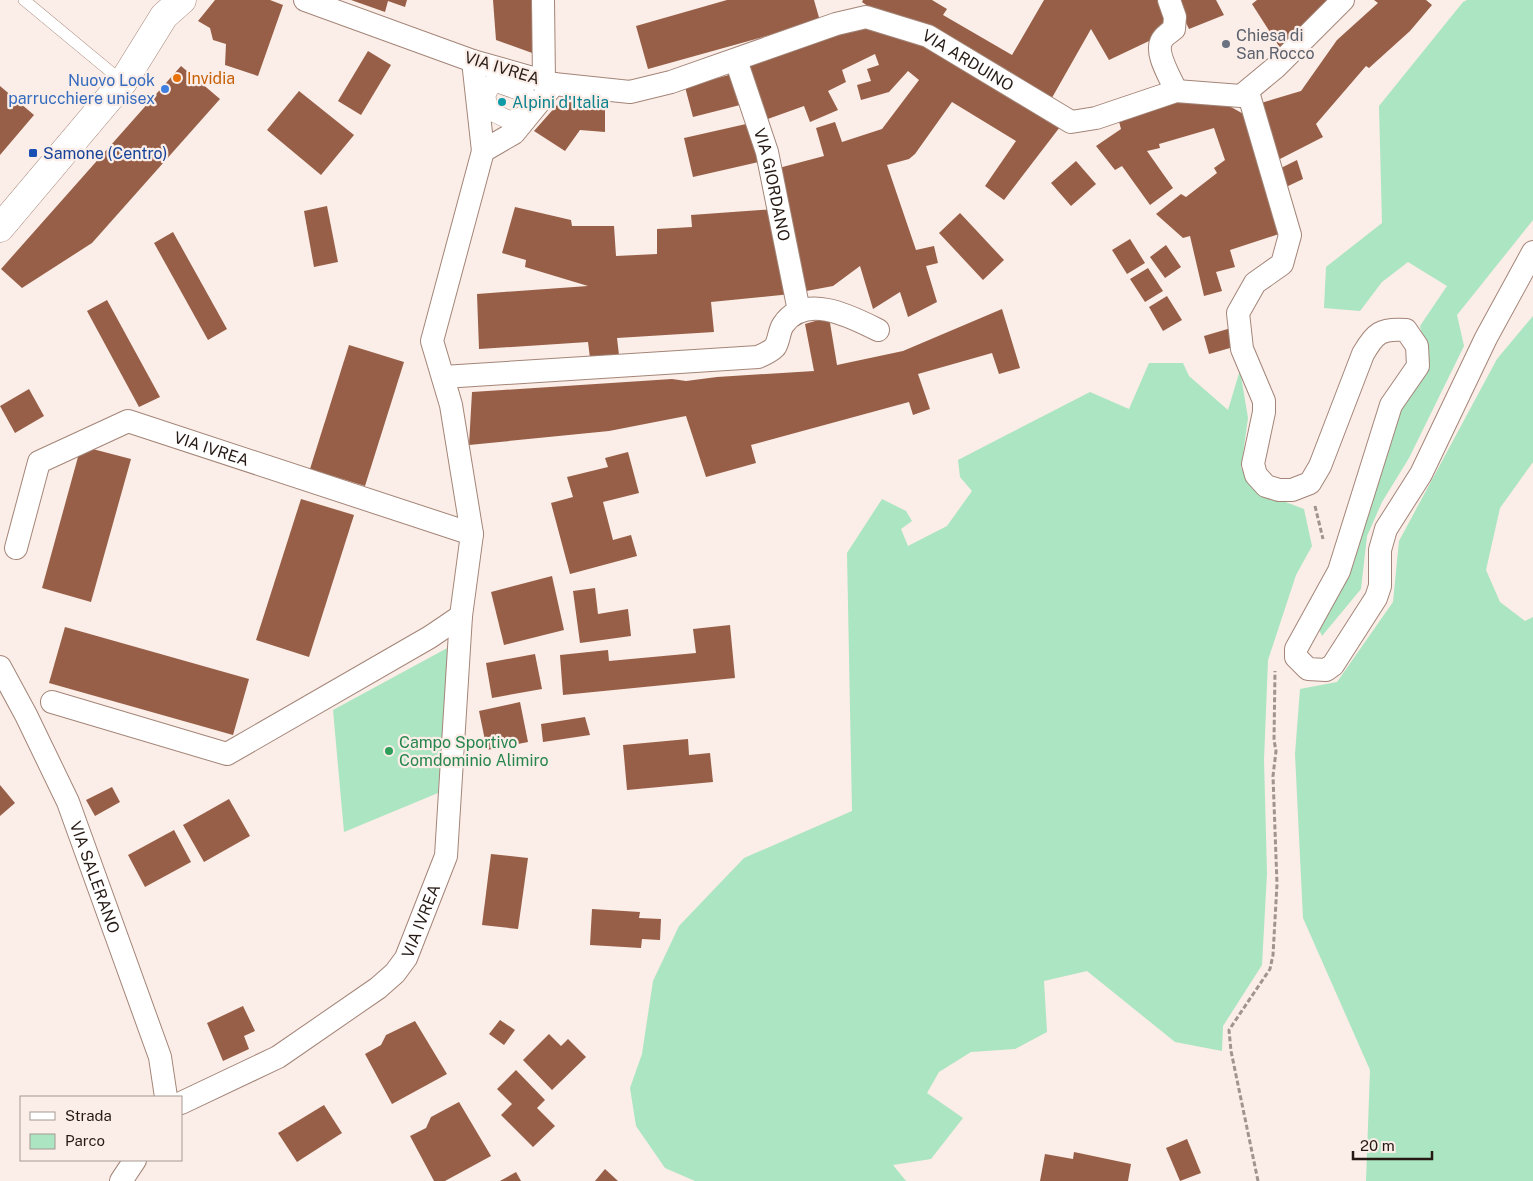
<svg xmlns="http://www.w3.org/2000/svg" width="1533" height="1181" font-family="'Public Sans',sans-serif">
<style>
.green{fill:#abe5c1}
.building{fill:#975f47}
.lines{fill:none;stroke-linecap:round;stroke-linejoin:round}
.service-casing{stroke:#a38578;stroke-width:12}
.pedestrian-casing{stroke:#a38578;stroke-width:19}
.minor-casing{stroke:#a38578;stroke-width:24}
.secondary-casing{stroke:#a38578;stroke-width:29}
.path{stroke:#a1948e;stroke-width:3;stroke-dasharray:5 2.5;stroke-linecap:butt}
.service{stroke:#fff;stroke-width:11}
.pedestrian{stroke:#fff;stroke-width:18}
.minor{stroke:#fff;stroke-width:22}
.secondary{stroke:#fff;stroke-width:28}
.worship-dot{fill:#6b7280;stroke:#fbede7;stroke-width:2}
.food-dot{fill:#e8710a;stroke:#fbede7;stroke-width:2}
.shop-dot{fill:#3f7fe0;stroke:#fbede7;stroke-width:2}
.culture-dot{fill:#0f9aa8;stroke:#fbede7;stroke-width:2}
.transit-dot{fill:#1a4fb4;stroke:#fbede7;stroke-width:2}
.leisure-dot{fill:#2e9e5b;stroke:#fbede7;stroke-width:2}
.labels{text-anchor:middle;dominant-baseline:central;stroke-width:4.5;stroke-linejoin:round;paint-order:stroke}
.worship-label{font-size:16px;fill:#5b616d;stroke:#fbede7;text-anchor:start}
.street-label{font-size:16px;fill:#261a15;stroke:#fbede7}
.food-label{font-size:16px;fill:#c56008;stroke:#fbede7;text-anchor:start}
.shop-label{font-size:16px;fill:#366cbe;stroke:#fbede7;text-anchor:end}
.culture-label{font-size:16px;fill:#0d838f;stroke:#fbede7;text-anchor:start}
.transit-label{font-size:16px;fill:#164399;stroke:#fbede7;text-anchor:start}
.leisure-label{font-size:16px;fill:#27864d;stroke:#fbede7;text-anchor:start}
</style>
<rect width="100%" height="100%" fill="#fbede7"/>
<g class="green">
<path d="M1467,0H1533V220L1457,315L1464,346L1409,458L1382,502L1367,536L1361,589L1322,636L1316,623L1403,398L1428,361L1420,326L1447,286L1408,262L1382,282L1360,311L1324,308L1326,267L1382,223L1379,106L1463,2Z"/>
<path d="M1533,316V462L1500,508L1486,570L1500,602L1525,621L1533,617V1181H1366L1370,1070L1303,918L1295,754L1300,689L1337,682L1393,602L1399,541L1497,359Z"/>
<path d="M1149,363H1183L1189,376L1228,410L1240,370L1248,418L1241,468L1259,492L1304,509L1312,546L1296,575L1268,660L1264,760L1267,873L1262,965L1223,1026L1222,1051L1175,1042L1087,971L1044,981L1047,1032L1015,1049L971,1052L939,1072L927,1093L963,1118L931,1159L893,1165L906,1181H695L665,1168L636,1126L630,1088L642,1054L653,981L679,926L744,858L852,811L847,553L882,499L906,511L912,521L901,529L908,546L947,526L972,491L960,477L958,460L1090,392L1129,409Z"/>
<path d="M451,646L438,793L344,832L333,710Z"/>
</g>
<g class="building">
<path d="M215,0H270L283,5L258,76L225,65L226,44L213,40L210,28L198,21Z"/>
<path d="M351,0H407L405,7L388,1L385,12Z"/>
<path d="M493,0H531L535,54L496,40Z"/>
<path d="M727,0H814L820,21L648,69L636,26Z"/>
<path d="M863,0H932L947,9L943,15L1012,55L1044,0H1164L1168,32L1109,60L1091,29L1049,103L882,16L862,2Z"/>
<path d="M1175,0H1216L1224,15L1189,29Z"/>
<path d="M1257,0H1335L1282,51L1252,4Z"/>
<path d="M1374,0H1426L1432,5L1410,31L1369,68L1366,66L1316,124L1323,137L1278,160L1261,103L1301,91L1337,40L1378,3Z"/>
<path d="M871,27L913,39L1063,123L1004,200L985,186L1016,141L952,102L915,154L909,159L887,165L916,250L934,246L938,263L926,266L937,302L908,317L900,292L873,309L860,266L833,286L801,292L775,169L824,156L816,128L835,122L842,142L882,129L919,80L908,71L889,92L861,100L857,85L871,81L867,69L879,65L875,54L842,70L846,82L828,91L838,110L810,122L804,106L765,120L744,65L851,29Z"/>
<path d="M368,51L391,65L361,115L338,101Z"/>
<path d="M181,66L220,99L92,243L22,288L1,269Z"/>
<path d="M736,73L744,104L693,117L685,87Z"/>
<path d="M0,86L34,115L0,155Z"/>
<path d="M299,91L354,135L321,175L267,130Z"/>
<path d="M565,96L605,100V132L580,130L565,151L534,131Z"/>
<path d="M1215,98L1247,116L1279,234L1230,250L1235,267L1216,272L1222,291L1204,296L1190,236L1183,238L1156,214L1181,194L1186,197L1217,173L1214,168L1225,160L1214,128L1159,144L1160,148L1147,151L1173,188L1150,205L1122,166L1115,170L1096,146L1121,129L1117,114L1147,104Z"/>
<path d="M755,122L763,161L693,177L684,138Z"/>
<path d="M1297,160L1303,179L1286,187L1281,168Z"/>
<path d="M1076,161L1096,184L1071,206L1051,183Z"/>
<path d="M327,206L338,262L314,267L304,211Z"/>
<path d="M515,207L571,220L572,226H614L616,256L657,254V229L692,227L691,215L775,209L791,294L711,302L714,332L617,338L619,355L590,358L588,342L479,349L477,294L588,286L525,267L526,260L502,253Z"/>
<path d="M960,213L1004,260L983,280L939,233Z"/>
<path d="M173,232L227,329L208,340L154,243Z"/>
<path d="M1130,239L1145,263L1127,274L1112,250Z"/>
<path d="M1166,245L1181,267L1165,278L1150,257Z"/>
<path d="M1148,268L1163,291L1145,302L1130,279Z"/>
<path d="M1167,296L1182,320L1163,331L1149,307Z"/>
<path d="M107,300L160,397L139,407L87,311Z"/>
<path d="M1002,309L1020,368L999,374L992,353L918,374L930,409L913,415L909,402L751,445L756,463L706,477L686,416L609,431L469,445L472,392L672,379L686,381L717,377L814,371L805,324L829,317L837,365L903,351Z"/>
<path d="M1231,328L1237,346L1209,354L1204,336Z"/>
<path d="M349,345L404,362L365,486L310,469Z"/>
<path d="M29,389L44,416L15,433L0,406Z"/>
<path d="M81,446L131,459L91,602L42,588Z"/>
<path d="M628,452L639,493L603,502L613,540L631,535L637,556L570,574L551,503L573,497L567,477L608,467L605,458Z"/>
<path d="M301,499L354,515L309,657L256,640Z"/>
<path d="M552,576L564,630L504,645L491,592Z"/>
<path d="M595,588L598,614L628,609L631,636L580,643L573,591Z"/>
<path d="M730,625L735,678L563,695L560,655L608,650L609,661L696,653L693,629Z"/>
<path d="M65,627L249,679L233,735L49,683Z"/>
<path d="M535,654L542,689L492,698L486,663Z"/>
<path d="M520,702L528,742L487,750L479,711Z"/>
<path d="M585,717L590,735L543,742L541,724Z"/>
<path d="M688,739L689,755L710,753L713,782L627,790L623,745Z"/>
<path d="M0,785L15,803L0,816Z"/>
<path d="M112,787L120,802L95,816L86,800Z"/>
<path d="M229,799L250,836L204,862L183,825Z"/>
<path d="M174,830L191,862L145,887L128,855Z"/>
<path d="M491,854L528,858L518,929L482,925Z"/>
<path d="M592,909L640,912L639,918L661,919L660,940L642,939L641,948L590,945Z"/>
<path d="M243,1006L255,1031L244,1036L249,1049L223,1061L207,1023Z"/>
<path d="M500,1020L515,1030L504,1045L489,1034Z"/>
<path d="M415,1021L447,1074L392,1104L365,1054L381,1045L386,1035Z"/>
<path d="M549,1034L561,1046L568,1039L586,1057L552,1090L523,1060Z"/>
<path d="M516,1070L545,1100L537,1108L555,1126L533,1147L501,1115L512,1104L497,1089Z"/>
<path d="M459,1102L491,1156L445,1181H434L410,1136L426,1128L431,1117Z"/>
<path d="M324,1105L342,1133L297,1162L278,1133Z"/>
<path d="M1187,1139L1201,1173L1180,1181L1166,1148Z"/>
<path d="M1074,1152L1131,1164L1128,1181H1040L1045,1154L1073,1159Z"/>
<path d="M605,1169L618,1181H595Z"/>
<path d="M516,1172L521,1181H500Z"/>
</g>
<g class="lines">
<g class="service-casing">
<path id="service" d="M24,0L123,82"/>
</g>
<g class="pedestrian-casing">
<path id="pedestrian" d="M493,82L525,93C531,102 529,108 523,116L509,120L490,111L486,96Z"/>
</g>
<g class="minor-casing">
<g id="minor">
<path d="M543,0L544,81"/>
<path d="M1169,0L1175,17L1174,29C1170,32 1164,36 1162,40C1154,53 1171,78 1176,91"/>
<path id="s1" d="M736,60L767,152L799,311"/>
<path d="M473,61L483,151"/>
<path id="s2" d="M554,84L630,92L671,82L836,24L866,17L928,36L1071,122L1096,118L1176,91L1241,96L1276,67L1343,0"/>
<path d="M1248,92L1290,235L1282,264L1255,283L1238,313L1242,349L1264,401V412L1253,464L1256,475L1266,486L1279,490H1292L1310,483L1320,466L1363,354C1375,333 1381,328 1406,330L1417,346L1418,366L1391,405L1339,571L1296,649V657L1308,669L1326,670L1333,665L1376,598L1380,586V550L1386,529L1421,474L1486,338L1533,252"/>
<path d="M443,377L758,357C763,355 771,351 775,347C779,341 779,331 783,325C805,292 852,317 878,330"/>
<path id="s3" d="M16,548L39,462L128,421L472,534"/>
<path id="s4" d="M0,667L26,715L68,802L160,1057L166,1097"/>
<path d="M52,702L227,754L430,637L461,616"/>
<path id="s5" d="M181,1103L278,1057L378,988L395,973L406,958L446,856L461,616L472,534L451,405L432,341L483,151L514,133L554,84L473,61L305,0"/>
<path d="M121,1181L135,1160"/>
</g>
</g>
<g class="secondary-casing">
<path id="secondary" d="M0,228L123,82L164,16L182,0"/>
</g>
<g class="path">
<path d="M1315,506L1323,539"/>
<path d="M1258,1181L1231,1051L1229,1030L1270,969L1273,955L1277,884L1273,776L1276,751L1274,740L1275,671"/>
</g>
<use href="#service" class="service"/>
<use href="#pedestrian" class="pedestrian"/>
<use href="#minor" class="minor"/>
<use href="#secondary" class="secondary"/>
</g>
<circle class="worship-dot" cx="1226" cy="44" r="5"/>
<circle class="food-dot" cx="177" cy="78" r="5"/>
<circle class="shop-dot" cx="165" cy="89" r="5"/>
<circle class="culture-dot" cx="502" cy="102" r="5"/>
<rect class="transit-dot" x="28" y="148" width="10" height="10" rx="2.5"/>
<circle class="leisure-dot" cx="389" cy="751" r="5"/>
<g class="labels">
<g class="worship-label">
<text x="1236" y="35">Chiesa di<tspan x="1236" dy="18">San Rocco</tspan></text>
</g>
<g class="street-label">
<text stroke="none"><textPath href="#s2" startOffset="436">VIA ARDUINO</textPath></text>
<text transform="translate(502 68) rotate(17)">VIA IVREA</text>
<text stroke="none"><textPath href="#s1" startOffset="130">VIA GIORDANO</textPath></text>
<text stroke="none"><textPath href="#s3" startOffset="275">VIA IVREA</textPath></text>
<text stroke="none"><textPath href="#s4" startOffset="231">VIA SALERANO</textPath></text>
<text stroke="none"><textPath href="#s5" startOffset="310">VIA IVREA</textPath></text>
</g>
<g class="food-label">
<text x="187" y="78">Invidia</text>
</g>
<g class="shop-label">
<text x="155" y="80">Nuovo Look<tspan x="155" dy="18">parrucchiere unisex</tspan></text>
</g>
<g class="culture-label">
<text x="512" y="102">Alpini d'Italia</text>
</g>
<g class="transit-label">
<text x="43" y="153">Samone (Centro)</text>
</g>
<g class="leisure-label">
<text x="399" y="742">Campo Sportivo<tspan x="399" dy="18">Comdominio Alimiro</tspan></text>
</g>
</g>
<rect x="20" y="1096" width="162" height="65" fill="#fbede7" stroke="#a69993"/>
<rect x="30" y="1112" width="25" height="8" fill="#ffffff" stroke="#a69993"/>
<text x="65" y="1121" font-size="15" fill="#261a15">Strada</text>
<rect x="30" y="1134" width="25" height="15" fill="#abe5c1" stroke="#a69993"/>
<text x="65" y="1146" font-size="15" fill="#261a15">Parco</text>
<path d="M1353 1151v8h79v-8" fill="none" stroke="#261a15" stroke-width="2.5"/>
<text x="1360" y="1151" font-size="15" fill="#261a15" stroke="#fbede7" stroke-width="4" paint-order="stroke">20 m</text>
</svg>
